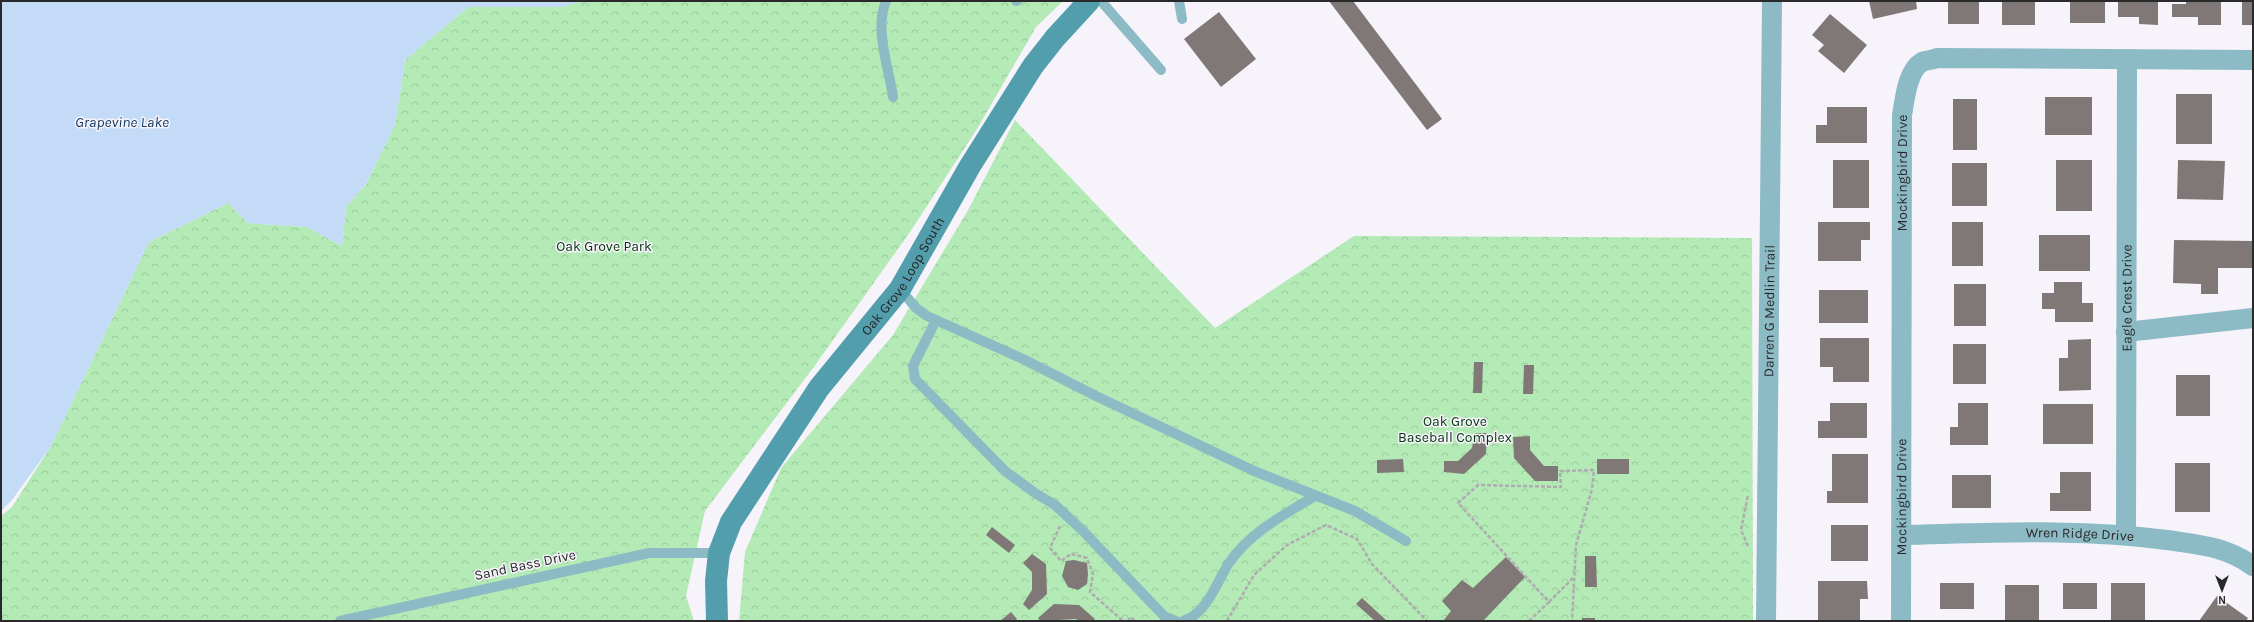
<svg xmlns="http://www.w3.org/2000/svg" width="2254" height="622" font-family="Karla,sans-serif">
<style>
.park{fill:url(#park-crowns)}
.water{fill:#c3dbf7}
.building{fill:#807877}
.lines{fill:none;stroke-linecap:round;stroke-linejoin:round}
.path{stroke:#afacb1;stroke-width:2.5;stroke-dasharray:4 2;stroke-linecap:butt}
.lane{stroke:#8cbbc5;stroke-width:10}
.street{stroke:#8cbbc5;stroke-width:20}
.secondary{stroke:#529ead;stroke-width:22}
.labels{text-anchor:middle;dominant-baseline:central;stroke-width:3;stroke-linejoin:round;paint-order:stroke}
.street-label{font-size:14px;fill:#29282a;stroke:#f7f3fa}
.park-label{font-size:14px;fill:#01350b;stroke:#f7f3fa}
.water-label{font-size:15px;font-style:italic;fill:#113b65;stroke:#f7f3fa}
</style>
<defs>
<pattern id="park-crowns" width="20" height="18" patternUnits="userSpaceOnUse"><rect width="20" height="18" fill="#b3eab5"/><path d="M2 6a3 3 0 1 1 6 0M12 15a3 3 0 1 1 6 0" fill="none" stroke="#9ac99c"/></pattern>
</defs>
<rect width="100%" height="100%" fill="#f7f3fa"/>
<g class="park">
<path d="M581,1H1063L1036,27L977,129L910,232L816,364L705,511L686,596L694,621H1V516L12,507L51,446L149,242L228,203L248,223L307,227L342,246L346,207L366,184L395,125L405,60L468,7H563Z"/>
<path d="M1015,120L1215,328L1354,236L1752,238L1753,621H739L745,552L781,468L893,335L967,212Z"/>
</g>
<path class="water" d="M1,1H581L563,7H468L405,60L395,125L366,184L346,207L342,246L307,227L248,223L228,203L149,242L51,446L12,500L1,511Z"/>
<g class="building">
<path d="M1329,1H1353L1442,119L1427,130Z"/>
<path d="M1869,1H1916L1917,9L1873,19Z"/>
<rect x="1948" y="1" width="31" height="23"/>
<rect x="2002" y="1" width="33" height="24"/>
<rect x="2070" y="1" width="35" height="22"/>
<path d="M2118,1H2158V25L2139,24V17H2118Z"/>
<path d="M2186,1H2221V25H2198V17H2172V4H2186Z"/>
<rect x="2242" y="1" width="11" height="24"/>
<path d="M1219,12L1256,59L1221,87L1184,39Z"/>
<path d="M1830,14L1867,45L1844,73L1818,51L1824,45L1812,35Z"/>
<rect x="2176" y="94" width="36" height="50"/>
<rect x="2045" y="97" width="47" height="38"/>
<rect x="1953" y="99" width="24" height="51"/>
<path d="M1827,107H1867V143H1816V125H1827Z"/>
<rect x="1833" y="160" width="36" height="48"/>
<rect x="2056" y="160" width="36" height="51"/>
<path d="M2178,160L2225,161L2223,200L2177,199Z"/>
<rect x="1952" y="163" width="35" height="43"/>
<path d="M1818,222H1870V240H1861V261H1818Z"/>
<rect x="1952" y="222" width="31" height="44"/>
<rect x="2039" y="235" width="51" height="36"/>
<path d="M2174,240L2253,241V268H2218V294H2201V284L2173,283Z"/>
<path d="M2054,282H2082V303H2093V322H2055V309H2042V293H2054Z"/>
<rect x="1954" y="284" width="32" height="42"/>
<rect x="1819" y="290" width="49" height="33"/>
<path d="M1820,338H1869V382H1833V367H1820Z"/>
<path d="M2091,339V390L2059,391V358H2068V340Z"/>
<rect x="1953" y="344" width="33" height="40"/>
<path d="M1474,362H1483L1482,393H1473Z"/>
<path d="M1524,365H1534L1533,394H1523Z"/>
<rect x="2176" y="375" width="34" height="41"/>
<path d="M1830,403H1867V438H1818V421H1830Z"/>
<path d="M1958,403H1988V445H1950V427H1958Z"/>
<rect x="2043" y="404" width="50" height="40"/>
<path d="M1475,433H1487L1486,454L1464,474L1444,472V461H1458L1472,448Z"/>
<path d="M1530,436V450L1544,466H1558V481H1535L1514,458L1513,437Z"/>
<path d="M1832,454H1868V503H1827V491H1832Z"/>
<path d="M1403,459L1404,472L1377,473V460Z"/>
<rect x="1597" y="459" width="32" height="15"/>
<rect x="2175" y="463" width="35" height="49"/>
<path d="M2060,472H2091V511H2050V493H2060Z"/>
<rect x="1952" y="475" width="39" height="33"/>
<rect x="1831" y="525" width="37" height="36"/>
<path d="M992,527L1015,545L1009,553L986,535Z"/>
<path d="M1032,554L1046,564L1047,594L1029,610L1023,604L1032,590V572L1023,563Z"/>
<path d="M1585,556H1596L1597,587H1585Z"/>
<path d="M1506,557L1525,577L1483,621H1443L1451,611L1442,601L1462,580L1473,588Z"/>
<path d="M1074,560L1087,563L1088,574L1087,584L1078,590L1068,587L1062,576L1066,561Z"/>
<path d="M1818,581H1867L1868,599H1860V621H1818Z"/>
<rect x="1940" y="583" width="34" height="26"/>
<rect x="2063" y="583" width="34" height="26"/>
<rect x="2111" y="583" width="34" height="38"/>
<rect x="2005" y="585" width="34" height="36"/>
<path d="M2217,596L2248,618L2246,621H2199Z"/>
<path d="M1362,598L1387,621H1375L1356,604Z"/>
<path d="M1054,604L1079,605L1095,619L1093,621H1079L1076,619L1040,621L1038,618Z"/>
<path d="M1011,612L1017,619L1015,621H1000Z"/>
<rect x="1582" y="618" width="13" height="3"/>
</g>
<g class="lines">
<g class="path">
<path d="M1060,526L1050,548L1061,561L1071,554L1087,558L1093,574L1090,592L1123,621"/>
<path d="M1748,546L1741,530L1748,495"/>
<path d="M1549,602L1573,578"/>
<path d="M1128,621L1131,617L1135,621"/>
<path d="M1227,621L1254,575L1287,545L1326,525L1357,539L1372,564L1427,621"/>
<path d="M1529,621L1549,602L1458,503L1478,485L1561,487L1560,471L1594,470L1592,489L1576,545L1572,621"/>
</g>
<g class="lane">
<path d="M886,1C874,31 889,67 893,97"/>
<path d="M1016,1H1017"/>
<path d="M1101,1L1161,70"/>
<path d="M1179,1L1182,19"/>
<path d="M900,289L916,308L927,316L1023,359L1096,396L1254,471L1355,511L1406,541"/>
<path d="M936,320L913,366L915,379L1005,471L1035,493L1055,505L1082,530L1164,616L1176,621"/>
<path d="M340,621L649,553H719"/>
<path d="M1183,621C1207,614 1216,583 1229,563C1249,533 1285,514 1315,496"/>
</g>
<g class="street">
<path d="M2126,332L2253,318"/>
<path id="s1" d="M1902,535C1991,533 2079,528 2167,540C2200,545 2225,546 2253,566"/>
<path id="s2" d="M2126,535L2127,61"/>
<path id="s3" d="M1766,621L1772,1"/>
<path id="s4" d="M1901,621L1902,115C1905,99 1907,71 1922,62C1926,60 1933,60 1937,58L2253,60"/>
</g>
<path class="secondary" id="s5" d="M717,621L716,581L719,553L731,522L819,388L900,289L970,166L1033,66L1055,38L1089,1"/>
</g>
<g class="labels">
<g class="street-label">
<text stroke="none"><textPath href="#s4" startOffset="448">Mockingbird Drive</textPath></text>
<text stroke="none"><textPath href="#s5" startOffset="402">Oak Grove Loop South</textPath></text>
<text stroke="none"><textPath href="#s2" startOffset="237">Eagle Crest Drive</textPath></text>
<text stroke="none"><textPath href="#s3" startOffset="310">Darren G Medlin Trail</textPath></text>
<text stroke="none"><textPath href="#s4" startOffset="124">Mockingbird Drive</textPath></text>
<text stroke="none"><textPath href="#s1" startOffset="178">Wren Ridge Drive</textPath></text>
<text transform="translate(525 565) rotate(-12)">Sand Bass Drive</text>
</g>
<g class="park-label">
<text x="604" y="246">Oak Grove Park</text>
<text x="1455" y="421">Oak Grove<tspan x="1455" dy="16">Baseball Complex</tspan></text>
</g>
<g class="water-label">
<text x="122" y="122">Grapevine Lake</text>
</g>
</g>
<rect width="2254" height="622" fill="none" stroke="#29282a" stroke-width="4"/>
<g transform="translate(2222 590) rotate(180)" stroke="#f7f3fa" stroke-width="3" paint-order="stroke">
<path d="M0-3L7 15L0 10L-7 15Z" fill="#29282a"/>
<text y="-6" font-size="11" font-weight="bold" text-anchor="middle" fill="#29282a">N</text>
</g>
</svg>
